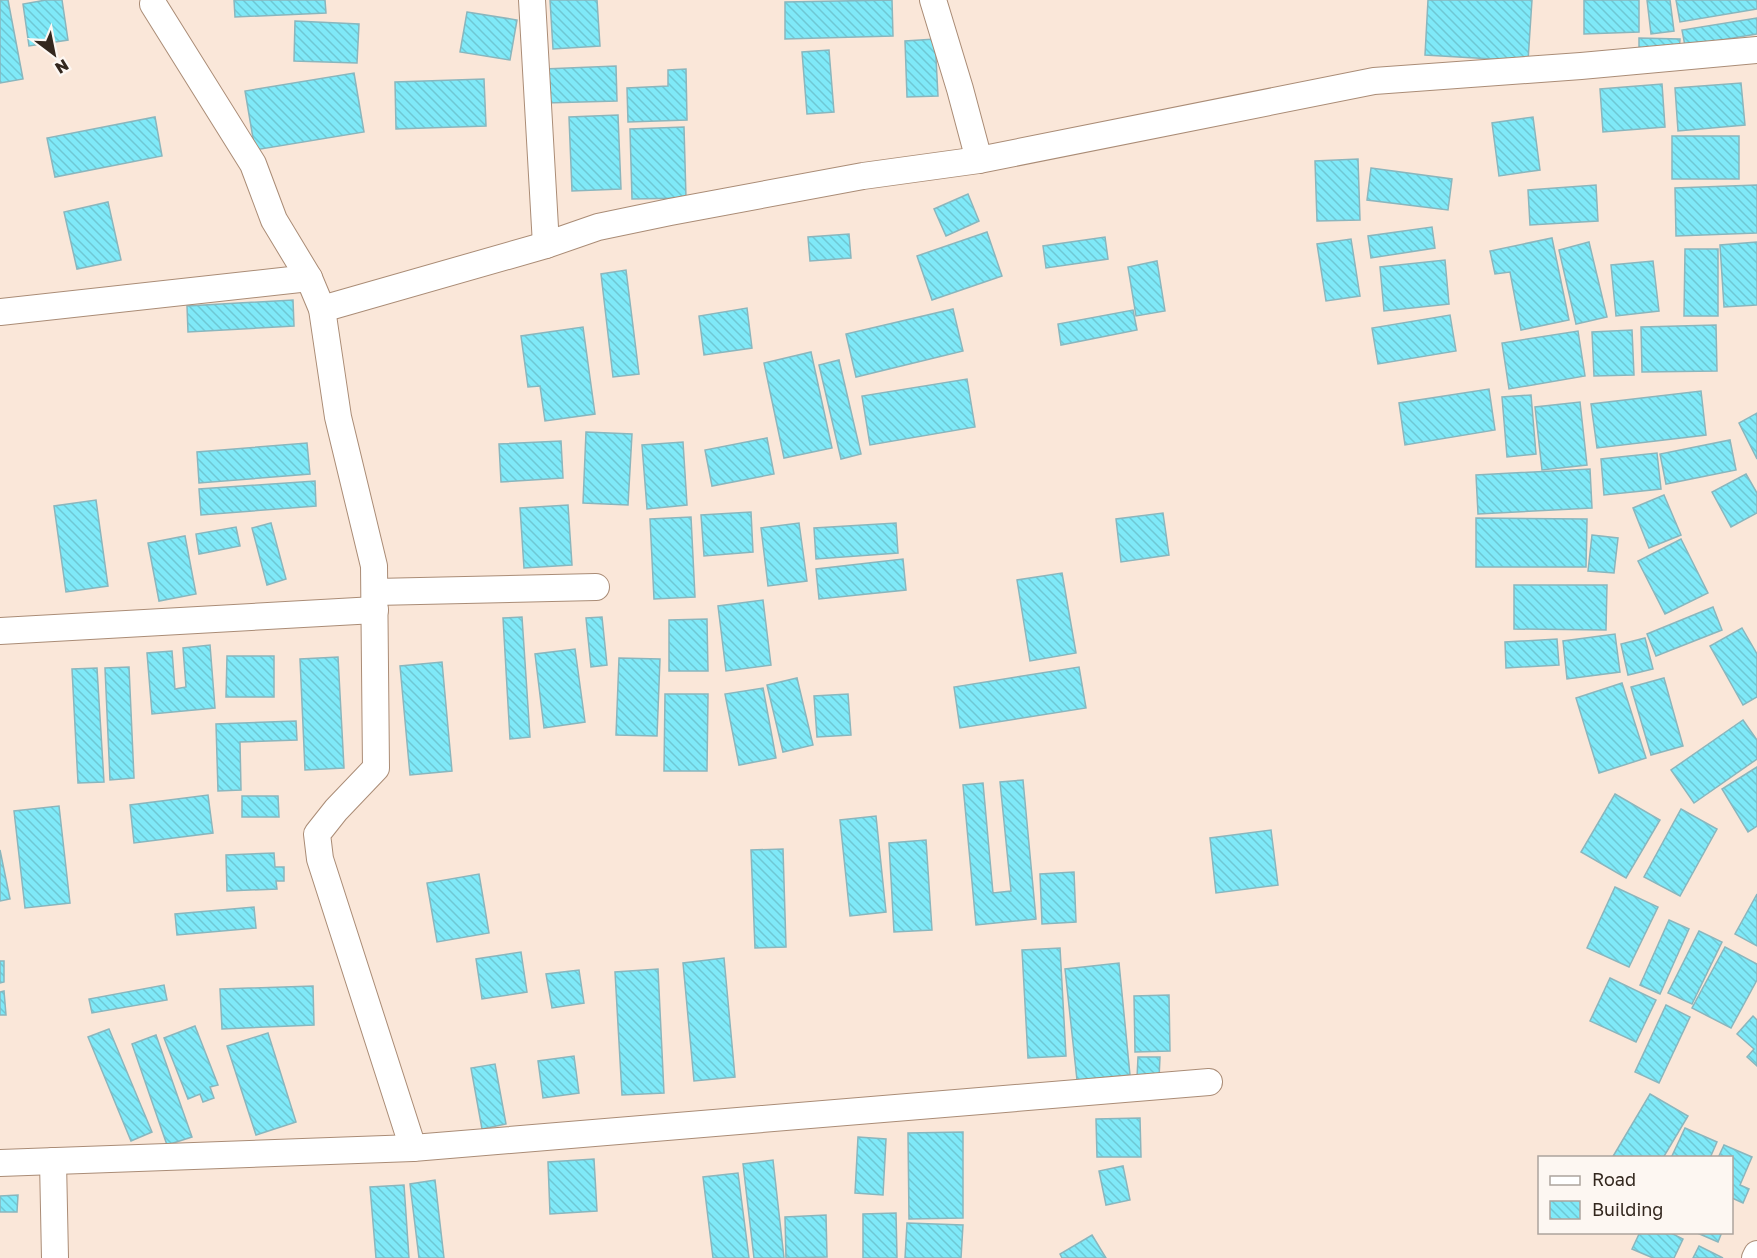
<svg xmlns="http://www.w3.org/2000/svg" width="1757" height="1258" font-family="'Golos Text',sans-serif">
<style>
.building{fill:url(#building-back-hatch);stroke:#8ab6bd;stroke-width:1.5}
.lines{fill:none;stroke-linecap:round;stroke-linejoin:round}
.street-casing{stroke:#aa8c76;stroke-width:28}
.street{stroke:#fff;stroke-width:26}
</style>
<defs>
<pattern id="building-back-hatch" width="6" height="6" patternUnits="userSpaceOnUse" patternTransform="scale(1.5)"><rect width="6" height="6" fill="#7fe9f8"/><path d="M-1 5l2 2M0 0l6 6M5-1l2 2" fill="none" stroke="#6ec8d4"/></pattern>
</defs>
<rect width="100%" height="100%" fill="#fae7d9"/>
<g class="building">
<path d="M0,0H8L23,79L0,83Z"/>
<path d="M46,0H62L68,40L29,46L23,4Z"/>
<path d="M234,0H325L326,13L235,17Z"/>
<path d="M550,0H597L600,46L553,49Z"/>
<path d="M892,0L893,36L785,39V2Z"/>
<path d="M1428,0H1532L1528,61L1425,55Z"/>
<path d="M1584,0H1639V32L1584,34Z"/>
<path d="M1647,0H1670L1674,31L1651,34Z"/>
<path d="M1676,0H1757V9L1680,22Z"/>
<path d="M467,12L517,20L510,60L460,52Z"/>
<path d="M1757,18V34L1685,46L1682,30Z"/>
<path d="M295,21L359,24L357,63L294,61Z"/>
<path d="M1639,38L1680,39L1679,55L1639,54Z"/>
<path d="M935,39L938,96L907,97L905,41Z"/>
<path d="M829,50L834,112L807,114L802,52Z"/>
<path d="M616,66L617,101L545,103L544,69Z"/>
<path d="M686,69L687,120L628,122L627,88L668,86V70Z"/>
<path d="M354,73L364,132L255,150L245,91Z"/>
<path d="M484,79L486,126L396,129L395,82Z"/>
<path d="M1741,83L1745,125L1678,131L1675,88Z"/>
<path d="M1662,84L1665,127L1603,132L1600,89Z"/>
<path d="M618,115L621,189L572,191L569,117Z"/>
<path d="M155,117L162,156L55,177L47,138Z"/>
<path d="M1533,117L1540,170L1499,176L1492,123Z"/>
<path d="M684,127L686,198L632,199L630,129Z"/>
<rect x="1672" y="136" width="67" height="43"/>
<path d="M1358,159L1360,220L1317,221L1315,161Z"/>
<path d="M1371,168L1452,179L1448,210L1367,200Z"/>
<path d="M1596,185L1598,221L1530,225L1528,190Z"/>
<path d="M1757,185V233L1676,236L1675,188Z"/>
<path d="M968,194L979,221L946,236L934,209Z"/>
<path d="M108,202L121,260L77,269L64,212Z"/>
<path d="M1432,227L1435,248L1371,258L1368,236Z"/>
<path d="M987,232L1002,276L932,300L917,256Z"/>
<path d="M849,234L851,258L810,261L808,237Z"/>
<path d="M1105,237L1108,259L1046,268L1043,246Z"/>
<path d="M1552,238L1569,320L1521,330L1510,272L1495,274L1490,251Z"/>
<path d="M1351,239L1360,296L1326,301L1317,244Z"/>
<path d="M1589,242L1607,317L1576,324L1559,250Z"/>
<path d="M1757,242V305L1724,307L1720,245Z"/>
<path d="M1685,249H1718V316H1684Z"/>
<path d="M1445,260L1449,304L1384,311L1380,267Z"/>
<path d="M1157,261L1165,311L1136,316L1128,267Z"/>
<path d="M1653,261L1659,311L1616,316L1611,265Z"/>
<path d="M626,270L639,374L613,377L601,274Z"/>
<path d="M293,300L294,326L188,332L187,306Z"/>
<path d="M747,308L752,348L704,355L699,316Z"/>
<path d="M953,309L963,351L856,377L846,334Z"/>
<path d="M1133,310L1137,330L1061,345L1058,324Z"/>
<path d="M1450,315L1456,351L1378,364L1372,328Z"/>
<path d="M1716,325L1717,371L1642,372L1641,327Z"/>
<path d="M583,327L595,414L545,421L540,386L528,387L521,336Z"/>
<path d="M1632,330L1634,375L1594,376L1592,332Z"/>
<path d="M1578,331L1585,376L1509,389L1502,343Z"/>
<path d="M811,352L832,448L784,458L764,363Z"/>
<path d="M839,360L861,454L841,459L819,365Z"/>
<path d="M967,379L975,427L870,445L862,396Z"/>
<path d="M1489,389L1495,430L1405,445L1399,403Z"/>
<path d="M1701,391L1706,435L1597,448L1591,404Z"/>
<path d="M1531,395L1536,454L1507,457L1502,397Z"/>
<path d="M1580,402L1587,465L1542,470L1535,407Z"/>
<path d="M1757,413V459L1739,423Z"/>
<path d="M586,432L632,434L628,505L583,503Z"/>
<path d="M767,438L774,474L712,486L705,450Z"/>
<path d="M1730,440L1736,470L1666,484L1660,454Z"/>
<path d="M561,441L563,478L501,482L499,444Z"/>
<path d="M683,442L687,505L647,509L642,445Z"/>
<path d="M307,443L310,474L199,483L197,452Z"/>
<path d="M1657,453L1661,489L1604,495L1601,459Z"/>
<path d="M1590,469L1592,508L1478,514L1476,475Z"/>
<path d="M1746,474L1757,493V513L1731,527L1712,492Z"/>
<path d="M315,481L316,506L201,515L199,489Z"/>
<path d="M1664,495L1681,535L1649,548L1633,508Z"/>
<path d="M96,500L108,586L66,592L54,506Z"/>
<path d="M568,505L572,565L524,568L520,508Z"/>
<path d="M751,512L753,552L704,556L701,515Z"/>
<path d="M1163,513L1169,555L1121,562L1116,519Z"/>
<path d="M691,517L695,597L654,599L650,519Z"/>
<path d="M1476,518L1587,519L1586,567H1476Z"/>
<path d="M271,523L286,579L267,585L252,528Z"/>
<path d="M799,523L807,581L768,586L761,528Z"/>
<path d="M896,523L898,553L816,559L814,528Z"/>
<path d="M236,527L240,546L199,554L196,534Z"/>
<path d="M1592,535L1618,538L1614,573L1588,571Z"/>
<path d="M185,536L196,594L159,601L148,543Z"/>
<path d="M1681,539L1708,593L1665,614L1638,561Z"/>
<path d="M903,559L906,590L819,599L816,569Z"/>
<path d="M1062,573L1076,653L1030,661L1017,580Z"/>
<path d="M1514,585H1607L1606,630L1514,629Z"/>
<path d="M763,600L771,665L726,671L718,606Z"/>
<path d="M1713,607L1722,630L1656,656L1647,634Z"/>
<path d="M522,617L530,737L510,739L503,618Z"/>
<path d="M602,617L607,665L591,667L586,618Z"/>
<path d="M707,619L708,671H669V620Z"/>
<path d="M1742,628L1757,654V697L1743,705L1710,646Z"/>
<path d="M1615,634L1620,672L1567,679L1563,641Z"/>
<path d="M1645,638L1653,669L1628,675L1621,644Z"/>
<path d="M1557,639L1559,665L1506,668L1505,642Z"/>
<path d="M210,645L215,708L152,714L147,653L172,651L175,689L186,687L183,648Z"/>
<path d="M575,649L585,722L544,728L535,654Z"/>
<path d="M227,656H274V697H226Z"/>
<path d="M338,657L344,768L305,770L300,659Z"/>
<path d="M619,658L660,659L657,736L616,735Z"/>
<path d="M442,662L452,771L410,775L400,666Z"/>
<path d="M129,667L134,778L110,780L105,668Z"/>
<path d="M1079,667L1086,708L960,728L954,687Z"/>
<path d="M97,668L104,782L78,783L72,669Z"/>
<path d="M797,678L813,745L783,752L767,685Z"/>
<path d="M1664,678L1683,746L1651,755L1631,687Z"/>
<path d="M1622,683L1646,758L1599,773L1576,698Z"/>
<path d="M763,688L776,758L739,765L725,694Z"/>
<path d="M665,694H708L707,771H664Z"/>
<path d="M848,694L851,735L817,737L814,696Z"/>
<path d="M1743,720L1757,740V759L1694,803L1671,770Z"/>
<path d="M296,721L297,740L240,742L241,790L218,791L216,724Z"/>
<path d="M1757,767V826L1748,832L1722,789Z"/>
<path d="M1023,780L1036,919L976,925L963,785L983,783L993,893L1011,891L1000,782Z"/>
<path d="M1615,794L1660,820L1626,878L1581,852Z"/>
<path d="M208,795L213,833L134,843L130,805Z"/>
<path d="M242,796H278L279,817H242Z"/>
<path d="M59,806L70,903L25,908L14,811Z"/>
<path d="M1681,809L1717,829L1680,896L1644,877Z"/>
<path d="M876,816L886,912L850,916L840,820Z"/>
<path d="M1271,830L1278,885L1216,893L1210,838Z"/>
<path d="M926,840L932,930L894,932L889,843Z"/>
<path d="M783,849L786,947L755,948L751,850Z"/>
<path d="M0,850L10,899L0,901Z"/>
<path d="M274,853L275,867H284V881H276L277,889L227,891L226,855Z"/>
<path d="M1074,872L1076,922L1042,924L1040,874Z"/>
<path d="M479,874L489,933L437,942L427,883Z"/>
<path d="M1615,887L1658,907L1629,967L1587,948Z"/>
<path d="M1757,894V946L1735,934Z"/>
<path d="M254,907L256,928L177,935L175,914Z"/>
<path d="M1669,920L1689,929L1660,994L1640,985Z"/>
<path d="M1699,931L1722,942L1692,1004L1668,993Z"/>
<path d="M1725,947L1757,964V980L1731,1028L1692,1008Z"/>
<path d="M1060,948L1066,1056L1028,1058L1022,950Z"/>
<path d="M521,952L527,992L482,999L476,959Z"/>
<path d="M724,958L735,1077L694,1081L683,963Z"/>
<path d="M0,961H4V982L0,983Z"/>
<path d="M1119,963L1130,1075L1077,1080L1065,969Z"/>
<path d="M658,969L664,1093L622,1095L615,972Z"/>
<path d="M579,970L584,1003L552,1008L546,974Z"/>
<path d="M1610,978L1656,1000L1636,1042L1590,1021Z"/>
<path d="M164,985L167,1000L92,1013L89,999Z"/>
<path d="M313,986L314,1025L222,1029L220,989Z"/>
<path d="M4,991L6,1015H0V992Z"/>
<path d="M1169,995L1170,1051L1135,1052L1134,996Z"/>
<path d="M1666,1005L1690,1017L1659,1083L1635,1072Z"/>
<path d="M1753,1016L1757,1020V1066L1747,1057L1754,1049L1737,1034Z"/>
<path d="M195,1026L218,1085L210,1087L214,1098L203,1102L200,1094L188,1099L164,1038Z"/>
<path d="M109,1029L152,1132L131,1141L88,1037Z"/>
<path d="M268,1033L296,1122L256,1135L227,1046Z"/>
<path d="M156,1035L192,1137L167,1145L132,1044Z"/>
<path d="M574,1056L579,1093L543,1098L538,1061Z"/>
<path d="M1138,1057H1160L1159,1079L1137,1078Z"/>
<path d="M495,1064L506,1124L482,1129L471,1068Z"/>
<path d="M1650,1094L1688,1116L1663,1158H1612Z"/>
<path d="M1140,1118L1141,1157H1097L1096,1119Z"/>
<path d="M1685,1128L1717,1142L1710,1158H1671Z"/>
<path d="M963,1132V1218L909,1219L908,1133Z"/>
<path d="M858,1137L886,1139L883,1195L855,1193Z"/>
<path d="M1724,1145L1752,1157L1740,1185L1749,1189L1743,1203L1732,1198V1158H1718Z"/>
<path d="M594,1159L597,1211L550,1214L548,1162Z"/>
<path d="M773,1160L784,1258H754L743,1164Z"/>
<path d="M1123,1166L1130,1200L1106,1205L1099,1171Z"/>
<path d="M738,1173L749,1258H713L703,1177Z"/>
<path d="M435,1180L444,1258H419L410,1184Z"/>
<path d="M404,1185L409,1258H376L370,1187Z"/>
<path d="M18,1195L17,1212H0V1196Z"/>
<path d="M896,1213L897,1258H863V1214Z"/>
<path d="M826,1215L827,1257L786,1258L785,1217Z"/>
<path d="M907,1223L963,1225L961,1258H905Z"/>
<path d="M1640,1232H1669L1683,1239L1674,1258H1653L1632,1249Z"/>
<path d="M1695,1232H1722L1718,1242Z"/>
<path d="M1092,1235L1106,1258H1062L1060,1254Z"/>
<path d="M1699,1246L1723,1258H1693Z"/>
</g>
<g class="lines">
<g class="street-casing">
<g id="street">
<path d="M532,0L546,245"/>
<path d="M933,0L960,89L979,160"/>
<path d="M153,4L253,164L274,220L309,278L322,309L338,417L374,566L376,768L336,810L317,834L320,859L413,1148"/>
<path d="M322,309L546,245L598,227L670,212L863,176L979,160L1374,81L1581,66L1757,50"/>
<path d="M0,312L309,278"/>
<path d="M375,592L596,587"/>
<path d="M0,631L375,610"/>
<path d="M53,1161L55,1258"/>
<path d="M0,1163L413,1148L1209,1082"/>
<path d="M1755,1258L1757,1254"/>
</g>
</g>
<use href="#street" class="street"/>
</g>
<rect x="1538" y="1156" width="195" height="78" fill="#fdf7f2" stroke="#aca49d" stroke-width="1.5"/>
<rect x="1550" y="1176" width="30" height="9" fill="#ffffff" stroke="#aca49d" stroke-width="1.5"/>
<text x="1592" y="1186" font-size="18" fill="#33271e">Road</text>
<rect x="1550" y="1201" width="30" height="18" fill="url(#building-back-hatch)" stroke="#aca49d" stroke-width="1.5"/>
<text x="1592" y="1216" font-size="18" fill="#33271e">Building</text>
<g transform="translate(54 54) rotate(148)" stroke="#fdf7f2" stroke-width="4.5" paint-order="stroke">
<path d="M0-4.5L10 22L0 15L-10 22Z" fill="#33271e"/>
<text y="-9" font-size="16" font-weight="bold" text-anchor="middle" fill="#33271e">N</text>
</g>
</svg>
